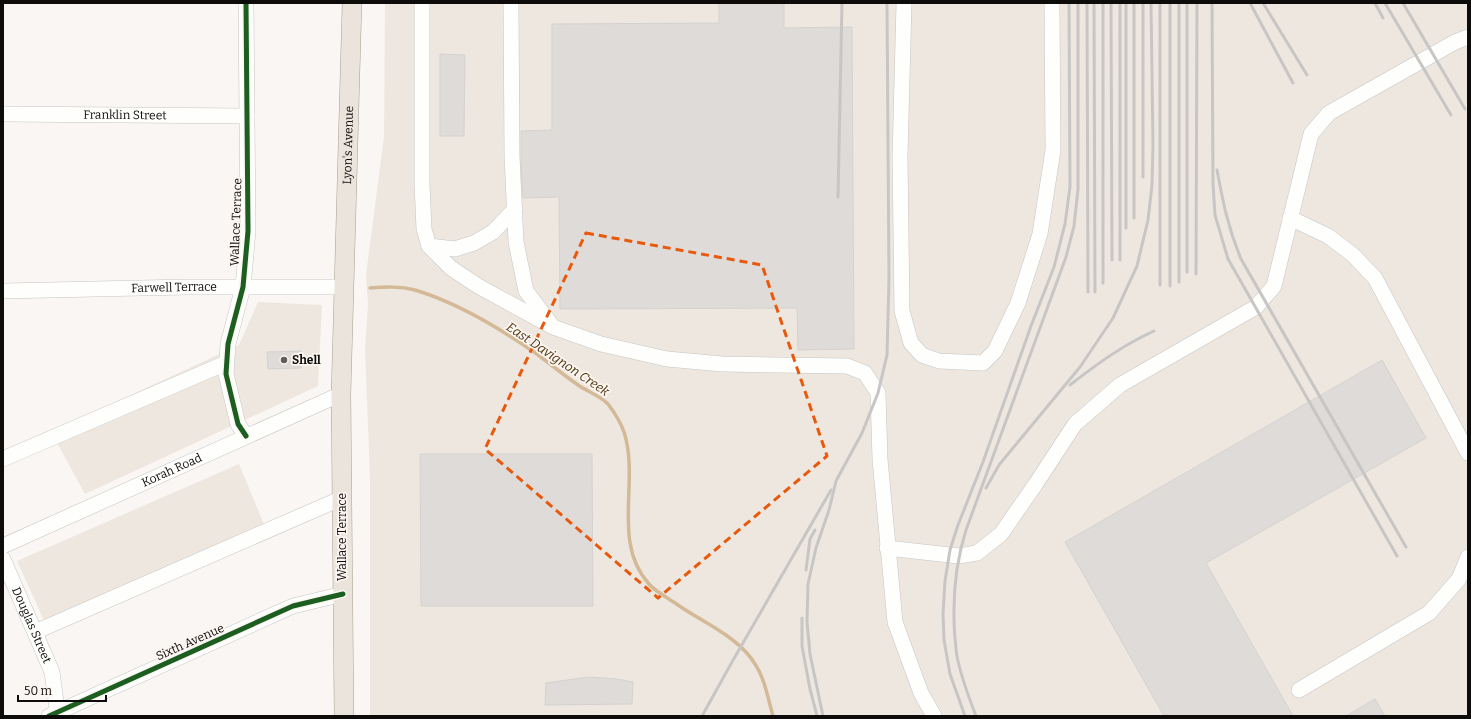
<svg xmlns="http://www.w3.org/2000/svg" width="1471" height="719" font-family="Bitter,serif">
<style>
.built{fill:#eee7e0}
.lines{fill:none;stroke-linecap:round;stroke-linejoin:round}
.stream{stroke:#d4b997;stroke-width:3.5}
.building{fill:#dedbd9;stroke:#d4d2cf}
.minor-casing{stroke:#c7c5c3;stroke-width:16}
.major-casing{stroke:#a99f91;stroke-width:20}
.minor{stroke:#fefefd;stroke-width:15}
.major{stroke:#eae4dc;stroke-width:19}
.rail{stroke:#c7c6c5;stroke-width:3}
.cycleway-casing{stroke:#fbf6f1;stroke-width:8}
.cycleway{stroke:#1b5e20;stroke-width:5}
.marked{fill:none;stroke:#e8590c;stroke-width:3;stroke-dasharray:8 5;stroke-linejoin:round}
.poi-dot{fill:#605e5c;stroke:#fbf6f1;stroke-width:1.5}
.labels{text-anchor:middle;dominant-baseline:central;stroke-width:3.5;stroke-linejoin:round;paint-order:stroke}
.street-label{font-size:12px;fill:#0e0c0a;stroke:#fbf6f1}
.poi-label{font-size:12px;font-weight:bold;fill:#0e0c0a;stroke:#fbf6f1;text-anchor:start}
.water-label{font-size:13px;font-style:italic;fill:#4f340e;stroke:#fbf6f1}
</style>
<rect width="100%" height="100%" fill="#f9f6f3"/>
<g class="built">
<path d="M385,3H1468V716H370V477L365,349L368,304L366,275L384,137Z"/>
<path d="M258,302L322,305L318,386L85,494L51,432L239,345Z"/>
<path d="M239,464L265,527L48,629L17,561Z"/>
</g>
<g class="lines">
<path class="stream" d="M370,288C385,287 400,286 415,290C455,302 496,326 531,350C547,361 562,374 578,385C588,392 599,395 608,404C614,412 621,423 624,432C640,481 611,542 649,584C656,592 668,598 678,605C702,622 739,637 755,664C765,679 768,699 773,716"/>
</g>
<g class="building">
<path d="M719,3H784V28L852,27L854,349L798,350L797,308L560,309L559,197L523,198L521,166V131L552,130V24L719,23Z"/>
<path d="M440,54L465,55L464,136H440Z"/>
<path d="M301,351V368L268,369L267,352Z"/>
<path d="M1382,360L1426,438L1206,563L1293,716H1164L1065,542Z"/>
<path d="M420,454H592L593,606H421Z"/>
<path d="M588,677L617,679L633,682L632,704L545,705L546,683Z"/>
<path d="M1375,699L1385,716H1346Z"/>
</g>
<g class="lines">
<g class="minor-casing">
<g id="minor">
<path d="M422,3V184L424,229L429,246L451,268L478,286L553,327L601,344L667,359L722,364L847,366L865,373L878,393L880,459L895,622L921,693L934,716"/>
<path d="M511,3L512,156L516,242L526,291L550,323"/>
<path d="M904,3L900,157L902,311L911,343L922,355L939,361L983,363L995,351L1018,303L1040,234L1053,150L1052,3"/>
<path id="s1" d="M3,114L247,116"/>
<path d="M1290,218L1328,236L1353,255L1375,278L1468,453"/>
<path d="M429,246L455,249L474,243L493,232L515,209"/>
<path id="s2" d="M3,291L187,287H344"/>
<path d="M246,436L238,424L226,374L228,344L243,287L248,231L246,3"/>
<path d="M3,459L226,363"/>
<path id="s3" d="M3,546L341,394"/>
<path d="M887,548L959,556L977,553L1001,534L1035,485L1075,424L1120,385L1256,307L1274,286L1311,134L1329,113L1455,42L1468,37"/>
<path id="s4" d="M3,559L52,672L58,716"/>
<path d="M35,632L342,498"/>
<path d="M1299,690L1429,613L1459,579L1468,557"/>
<path d="M49,716L293,606L343,594"/>
</g>
</g>
<g class="major-casing">
<g id="major">
<path id="s5" d="M344,716L341,394L352,3"/>
</g>
</g>
<use href="#minor" class="minor"/>
<use href="#major" class="major"/>
<g class="rail">
<path d="M1087,3L1088,292"/>
<path d="M1094,3L1095,292"/>
<path d="M1103,3V283"/>
<path d="M1111,3L1112,260"/>
<path d="M1120,3V260"/>
<path d="M1126,3V228"/>
<path d="M1143,3V177"/>
<path d="M1160,3V285"/>
<path d="M1170,3V286"/>
<path d="M1212,3L1213,184L1215,215L1228,259L1397,556"/>
<path d="M1250,3L1293,83"/>
<path d="M1263,3L1307,75"/>
<path d="M1375,3L1383,18"/>
<path d="M1385,3L1451,115"/>
<path d="M1403,3L1465,109"/>
<path d="M1217,170C1223,202 1228,228 1241,259L1406,547"/>
<path d="M838,197L842,3"/>
<path d="M1134,218V3"/>
<path d="M1187,272V3"/>
<path d="M1196,274L1197,3"/>
<path d="M1179,282V3"/>
<path d="M1070,385C1097,364 1123,345 1154,331"/>
<path d="M986,488L999,465L1080,367L1113,318L1137,266L1148,220L1152,185L1153,145L1151,3"/>
<path d="M806,570L810,539L815,530"/>
<path d="M802,618V646L810,689L817,716"/>
<path d="M702,716L732,662L831,490"/>
<path d="M823,716L810,654L807,622L808,584L816,548L829,510L836,481L862,433L878,393L887,355L889,279L887,3"/>
<path d="M965,716L950,674L944,640L943,614L945,581L950,550L958,525L983,462L1031,326L1054,267L1065,224L1070,187L1069,3"/>
<path d="M976,716C969,698 962,679 958,661C956,654 956,646 955,639C952,602 955,565 966,530L1066,257L1074,226L1078,189V3"/>
</g>
<g class="cycleway-casing">
<g id="cycleway">
<path d="M246,436L238,424L226,374L228,344L243,287L248,231L246,3"/>
<path d="M49,716L293,606L343,594"/>
</g>
</g>
<use href="#cycleway" class="cycleway"/>
</g>
<path class="marked" d="M586,233L762,265L827,456L658,598L485,449Z"/>
<circle class="poi-dot" cx="284" cy="360" r="4"/>
<g class="labels">
<g class="street-label">
<text stroke="none"><textPath href="#s1" startOffset="122">Franklin Street</textPath></text>
<text stroke="none"><textPath href="#s5" startOffset="571">Lyon's Avenue</textPath></text>
<text transform="translate(236 222) rotate(-88)">Wallace Terrace</text>
<text stroke="none"><textPath href="#s2" startOffset="171">Farwell Terrace</textPath></text>
<text stroke="none"><textPath href="#s3" startOffset="185">Korah Road</textPath></text>
<text transform="translate(342 537) rotate(-90)">Wallace Terrace</text>
<text stroke="none"><textPath href="#s4" startOffset="72">Douglas Street</textPath></text>
<text transform="translate(190 642) rotate(-24)">Sixth Avenue</text>
</g>
<g class="poi-label">
<text x="292" y="360">Shell</text>
</g>
<g class="water-label">
<text transform="translate(558 359) rotate(34)">East Davignon Creek</text>
</g>
</g>
<rect width="1471" height="719" fill="none" stroke="#0e0c0a" stroke-width="8"/>
<path d="M18 695v6h88v-6" fill="none" stroke="#0e0c0a" stroke-width="2"/>
<text x="24" y="695" font-size="12" fill="#0e0c0a" stroke="#fbf6f1" stroke-width="3" paint-order="stroke">50 m</text>
</svg>
